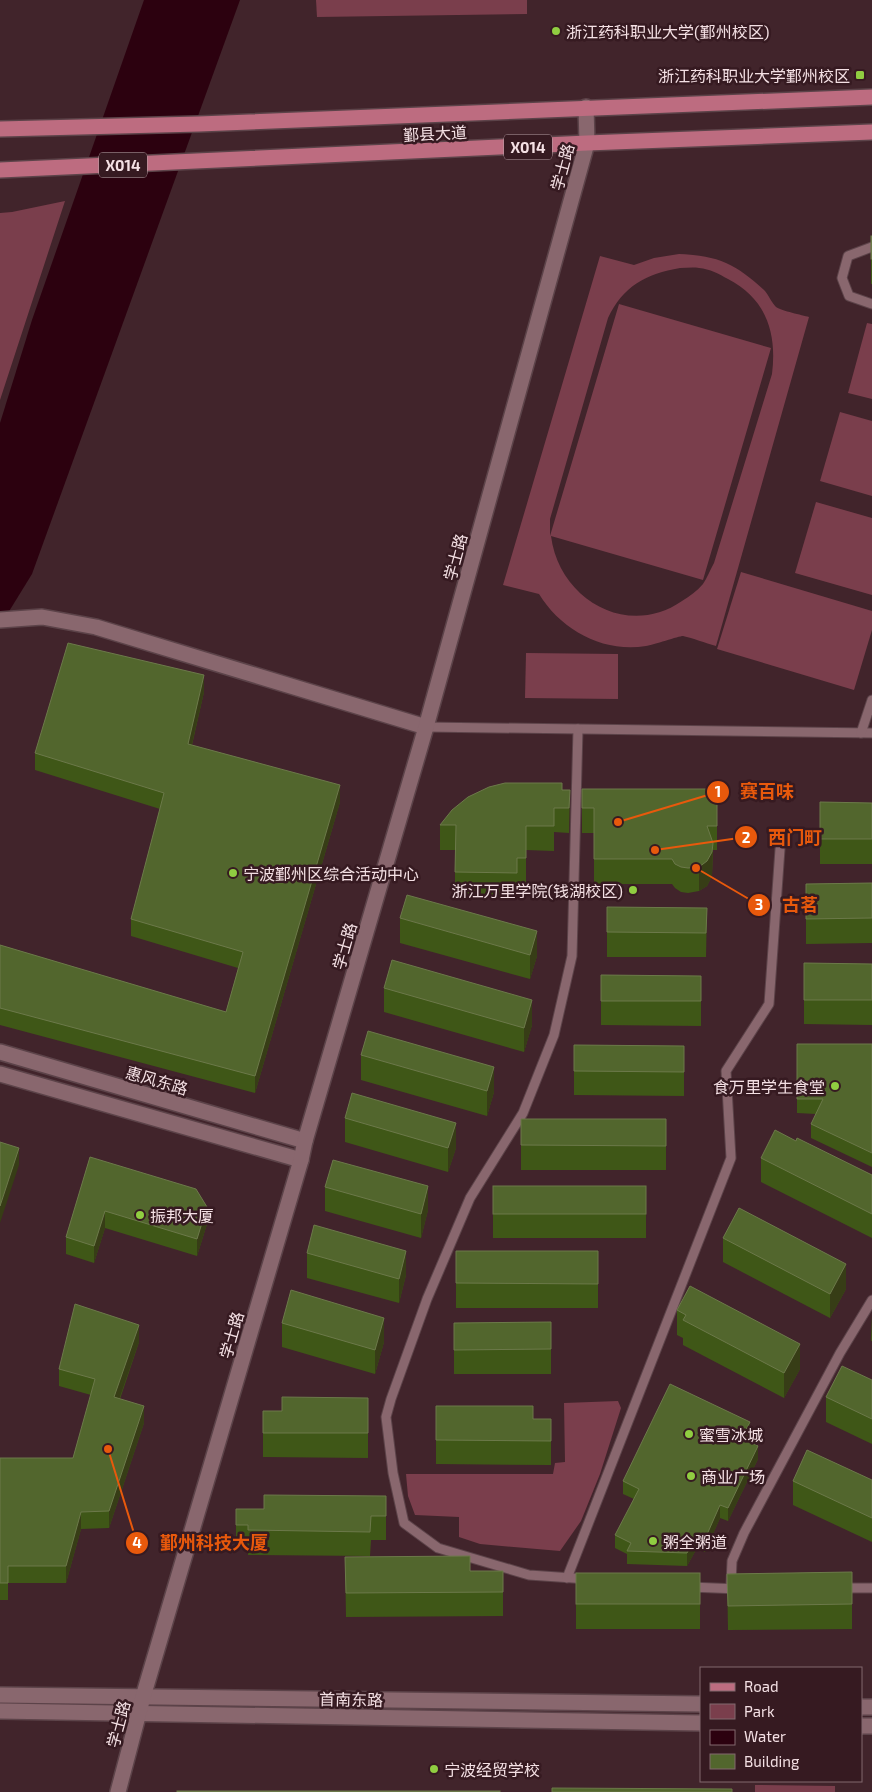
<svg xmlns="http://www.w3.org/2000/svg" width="872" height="1792" font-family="'Exo 2','Noto Sans SC',sans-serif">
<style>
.green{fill:#7a3e4c;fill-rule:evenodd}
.water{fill:#2c010f}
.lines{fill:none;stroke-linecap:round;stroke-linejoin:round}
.lane-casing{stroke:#5c4349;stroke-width:11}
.secondary-casing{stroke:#5c4349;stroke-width:18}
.primary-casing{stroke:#5c4349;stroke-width:18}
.lane{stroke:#89676e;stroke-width:9}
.secondary{stroke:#89676e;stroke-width:15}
.primary{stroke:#bd6c80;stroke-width:15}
.wall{fill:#3f5717}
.shaded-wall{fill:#373d16}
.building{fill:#52662d;stroke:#6c794a}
.poi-dot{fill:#90cd41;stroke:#361a21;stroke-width:2}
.labels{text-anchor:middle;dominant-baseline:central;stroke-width:5;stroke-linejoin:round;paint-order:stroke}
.shield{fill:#361a21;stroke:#bba5aa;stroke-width:1}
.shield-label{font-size:15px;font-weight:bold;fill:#f4e0e4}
.poi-label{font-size:16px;fill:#f4e0e4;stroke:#361a21;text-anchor:start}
.street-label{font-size:16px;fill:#f4e0e4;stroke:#361a21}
.leader{fill:none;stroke:#e8590c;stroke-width:2}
.callout-dot{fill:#e8590c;stroke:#361a21;stroke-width:2}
.mark-label{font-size:15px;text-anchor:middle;font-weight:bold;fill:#fff}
.callout-label{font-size:18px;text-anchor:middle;font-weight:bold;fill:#e8590c;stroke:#361a21;stroke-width:5;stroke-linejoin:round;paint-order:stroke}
</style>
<rect width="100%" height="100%" fill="#41242b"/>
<g class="green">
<path d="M316,0H527V14L317,17Z"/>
<path d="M65,201L0,400V213L12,212Z"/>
<path d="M679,254C720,256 736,264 765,291C769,296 772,303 776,307C782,311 802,315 809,317L716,646C705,643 693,638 683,636C679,636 653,645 646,646C603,653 561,630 539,594L503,585L600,256L634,265L654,258ZM680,268C686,268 693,267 699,268C710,269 719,274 728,279C767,299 777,334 772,374L714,563C710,570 707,578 703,584C697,591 690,596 682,601C627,639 559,599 551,536L703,580L771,348L619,304L550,536V519L608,318C623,286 646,274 680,268Z"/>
<path d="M867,323L872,324V399L848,393Z"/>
<path d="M840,412L872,421V496L820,481Z"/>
<path d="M816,502L872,518V595L795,573Z"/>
<path d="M741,572L872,611V630L854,690L717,649Z"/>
<path d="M526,653L618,654V699L525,698Z"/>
<path d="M618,1401L621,1408L600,1474L581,1521L560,1551L480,1544L459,1537V1517L415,1515L408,1496L406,1474H553L555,1463L565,1462L564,1403Z"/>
<path d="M755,1785L835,1786V1792H755Z"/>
</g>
<path class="water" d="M144,0H240L32,574L0,626V423L32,320Z"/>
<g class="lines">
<g class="lane-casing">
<g id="lane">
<path d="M872,247L848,256L842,278L849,296L872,304"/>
<path d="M426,727L872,733"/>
<path d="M578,729L572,956L554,1035L523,1113L470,1198L427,1299L391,1399L386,1417L393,1473L404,1523L438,1548L529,1575L587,1579"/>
<path d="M861,733L872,700"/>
<path d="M567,1578L731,1158L726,1071L769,1004L780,849"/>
<path d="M731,1584L732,1561L744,1533L840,1353L872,1300"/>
<path d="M690,1587L739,1589"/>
<path d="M842,1588H872"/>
</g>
</g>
<g class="secondary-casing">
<g id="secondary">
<path d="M0,620L42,617L96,627L426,727"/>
<path d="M0,1052L305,1141"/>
<path d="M0,1074L301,1160"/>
<path d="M0,1695L701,1704"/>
<path d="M861,1707H872"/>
<path d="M0,1711L701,1723"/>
<path d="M861,1726H872"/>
<path d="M118,1792L143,1697L301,1160L305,1141L426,727L587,143L586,107"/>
</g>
</g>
<g class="primary-casing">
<g id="primary">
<path d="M0,129L199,124L872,97"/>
<path d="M0,170L587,143L872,132"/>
</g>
</g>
<use href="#lane" class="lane"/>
<use href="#secondary" class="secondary"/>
<use href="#primary" class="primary"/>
</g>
<g class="wall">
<rect x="871" y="236" width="1" height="48"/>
<path d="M204,692L192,745L340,802L255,1093L0,1025V945L226,1012L238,968L131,936V919L160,809L35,770V753Z"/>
<path d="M717,789V850H713L712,876L707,886L699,891L688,893L681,892L675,888L672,884H594V833H582V808Z"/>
<path d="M562,790H570L569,833L554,832V851L526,850V883L517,882V898L455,897V850H440V825Z"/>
<path d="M820,802L872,803V864H820Z"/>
<path d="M872,883V943L806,944V884Z"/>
<path d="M607,907L707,908L706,957H607Z"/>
<path d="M400,918L537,956L530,979L400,943Z"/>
<path d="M804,963L872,964V1025L804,1024Z"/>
<path d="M601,975L701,976V1026L601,1025Z"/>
<path d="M384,988L532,1025L524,1052L384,1012Z"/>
<path d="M797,1044H872V1167L811,1138V1124L816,1114L797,1113Z"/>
<path d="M574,1045L684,1046V1096L574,1095Z"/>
<path d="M361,1055L494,1092L487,1116L361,1080Z"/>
<path d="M345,1118L456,1148L448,1172L345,1142Z"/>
<rect x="521" y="1119" width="145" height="51"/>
<path d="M796,1141L872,1175V1238L761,1182V1158Z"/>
<path d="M90,1157L207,1224L197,1256L105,1228L94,1263L66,1254V1237Z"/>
<rect x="493" y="1186" width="153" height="52"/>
<path d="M325,1187L428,1210L421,1238L325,1211Z"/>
<path d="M723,1238L846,1289L830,1318L723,1262Z"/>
<rect x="456" y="1251" width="142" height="57"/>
<path d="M307,1253L406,1275L399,1303L307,1278Z"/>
<path d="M677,1310L800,1369L784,1398L683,1345V1338L677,1335Z"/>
<path d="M872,1315V1341H871Z"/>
<path d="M551,1322V1374H454V1323Z"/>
<path d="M282,1323L384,1342L375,1374L282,1347Z"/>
<path d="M139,1342L120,1399L144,1423L109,1528L81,1529L66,1583H8V1600H0V1458H73L91,1395L59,1386V1369Z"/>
<path d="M872,1380V1444L826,1422V1397Z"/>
<path d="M368,1398V1458L263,1457V1411H282Z"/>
<path d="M436,1406L533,1419H551V1465L436,1464Z"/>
<path d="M750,1435L747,1440L758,1459L728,1521L720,1518L705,1552L697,1548L687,1566L627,1564V1554L615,1548V1535L634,1499L623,1494V1481Z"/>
<path d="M872,1480V1542L793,1505V1481Z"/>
<path d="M386,1496V1540H371L370,1556L248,1555V1549H236V1509H264Z"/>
<path d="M345,1557L470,1571H503V1616L346,1617Z"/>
<path d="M852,1572V1629L728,1630L727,1574Z"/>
<rect x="576" y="1573" width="124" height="56"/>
</g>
<g class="shaded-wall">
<path d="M204,675V692L188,761V744Z"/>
<path d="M340,785V802L255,1093V1076Z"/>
<path d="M713,843L712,876L707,886L699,891V867Z"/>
<path d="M537,931V956L530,979V955Z"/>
<path d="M532,1000V1025L524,1052V1028Z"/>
<path d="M494,1067V1092L487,1116V1091Z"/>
<path d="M456,1123V1148L448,1172V1148Z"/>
<path d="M19,1148V1165L0,1223V1206Z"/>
<path d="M428,1186V1210L421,1238V1214Z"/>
<path d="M207,1207V1224L197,1256V1239Z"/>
<path d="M105,1211V1228L94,1263V1246Z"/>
<path d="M406,1251V1275L399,1303V1279Z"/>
<path d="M846,1264V1289L830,1318V1294Z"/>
<path d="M384,1318V1342L375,1374V1350Z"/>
<path d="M139,1325V1342L114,1414V1397Z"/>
<path d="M800,1344V1369L784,1398V1373Z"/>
<path d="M144,1406V1423L109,1528V1511Z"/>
<path d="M750,1422V1435L742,1450V1437Z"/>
<path d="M758,1446V1459L728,1521V1508Z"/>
<path d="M720,1505V1518L705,1552V1539Z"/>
<path d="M81,1512V1529L66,1583V1566Z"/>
<path d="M697,1535V1548L687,1566V1553Z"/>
</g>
<g class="building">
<rect x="871" y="236" width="1" height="23"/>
<path d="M68,643L204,675L188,744L340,785L255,1076L0,1008V945L226,1012L243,952L131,919L164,793L35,753Z"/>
<path d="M505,783H562V790H570L569,808H554V826H526V858H517V873L455,872L456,825H440L452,810L468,797L489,787Z"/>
<path d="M582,789H717V826H707L713,843L712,852L707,861L699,867L688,868L681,867L675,864L672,859H594V808H582Z"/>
<path d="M820,802L872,803V839H820Z"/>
<path d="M872,883V918L806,919V884Z"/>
<path d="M407,895L537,931L530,955L400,918Z"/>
<path d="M607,907L707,908L706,933L607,932Z"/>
<path d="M392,960L532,1000L524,1028L384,988Z"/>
<path d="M804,963L872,964V1000H804Z"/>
<path d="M601,975L701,976V1001H601Z"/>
<path d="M368,1031L494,1067L487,1091L361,1055Z"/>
<path d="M797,1044H872V1153L811,1124L823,1099H797Z"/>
<path d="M574,1045L684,1046V1072L574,1071Z"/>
<path d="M352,1093L456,1123L448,1148L345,1118Z"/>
<path d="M521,1119H666V1146L521,1145Z"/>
<path d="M775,1130L796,1141L797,1138L872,1175V1214L761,1158Z"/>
<path d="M0,1142L19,1148L0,1206Z"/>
<path d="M90,1157L196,1189L207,1207L197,1239L105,1211L94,1246L66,1237Z"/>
<path d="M333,1160L428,1186L421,1214L325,1187Z"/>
<rect x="493" y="1186" width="153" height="28"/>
<path d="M739,1208L846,1264L830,1294L723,1238Z"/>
<path d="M314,1225L406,1251L399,1279L307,1253Z"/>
<path d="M456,1251H598V1284L456,1283Z"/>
<path d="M690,1286L800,1344L784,1373L683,1320L686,1315L677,1310Z"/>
<path d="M291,1290L384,1318L375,1350L282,1323Z"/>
<path d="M75,1304L139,1325L114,1397L144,1406L109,1511L81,1512L66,1566H8V1583H0V1458H73L95,1379L59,1369Z"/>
<path d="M551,1322V1349L454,1350V1323Z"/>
<path d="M842,1366L872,1380V1419L826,1397Z"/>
<path d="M670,1384L750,1422L742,1437L758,1446L728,1508L720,1505L705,1539L697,1535L687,1553L627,1551L631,1543L615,1535L639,1489L623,1481Z"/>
<path d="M282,1397L368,1398V1433H263V1411H282Z"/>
<path d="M436,1406H533V1419H551V1441L436,1440Z"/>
<path d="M807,1450L872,1480V1518L793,1481Z"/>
<path d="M264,1495L386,1496V1516H371L370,1532L248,1530V1525H236V1509H264Z"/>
<path d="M470,1556V1571H503V1592L346,1593L345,1557Z"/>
<path d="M852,1572V1604L728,1606L727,1574Z"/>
<rect x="576" y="1573" width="124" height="31"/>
<path d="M552,1788L732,1789V1792H552Z"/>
<rect x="177" y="1791" width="323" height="1"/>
</g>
<g class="poi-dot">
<circle cx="556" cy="31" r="5"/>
<rect x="855" y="70" width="10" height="10" rx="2.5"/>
<circle cx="233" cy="873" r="5"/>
<circle cx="633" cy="890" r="5"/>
<circle cx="835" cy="1086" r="5"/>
<circle cx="140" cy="1215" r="5"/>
<circle cx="689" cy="1434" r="5"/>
<circle cx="691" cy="1476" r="5"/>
<circle cx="653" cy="1541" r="5"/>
<circle cx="434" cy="1769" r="5"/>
</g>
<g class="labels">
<g class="shield">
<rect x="504" y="134.5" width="48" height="25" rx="4"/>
<rect x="99" y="152.5" width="48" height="25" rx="4"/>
</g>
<g class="shield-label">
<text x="528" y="147">X014</text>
<text x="123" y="165">X014</text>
</g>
<g class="poi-label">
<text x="566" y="31">浙江药科职业大学(鄞州校区)</text>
<text x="850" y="75" text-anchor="end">浙江药科职业大学鄞州校区</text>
<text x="243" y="873">宁波鄞州区综合活动中心</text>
<text x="623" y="890" text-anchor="end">浙江万里学院(钱湖校区)</text>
<text x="825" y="1086" text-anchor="end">食万里学生食堂</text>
<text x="150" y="1215">振邦大厦</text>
<text x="699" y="1434">蜜雪冰城</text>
<text x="701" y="1476">商业广场</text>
<text x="663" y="1541">粥全粥道</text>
<text x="444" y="1769">宁波经贸学校</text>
</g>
<g class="street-label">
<text transform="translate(435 133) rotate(-3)">鄞县大道</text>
<text transform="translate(562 167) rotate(-75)">学士路</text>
<text transform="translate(455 557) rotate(-75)">学士路</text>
<text transform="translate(344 946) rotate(-74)">学士路</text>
<text transform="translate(157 1080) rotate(16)">惠风东路</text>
<text transform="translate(231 1335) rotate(-74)">学士路</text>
<text transform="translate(351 1699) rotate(1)">首南东路</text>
<text transform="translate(118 1724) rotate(-75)">学士路</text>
</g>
</g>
<path class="leader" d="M618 822L718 792M655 850L746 837M696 868L759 905M108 1449L137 1543"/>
<g class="callout-dot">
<circle cx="618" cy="822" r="5"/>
<circle cx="655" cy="850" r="5"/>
<circle cx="696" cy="868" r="5"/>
<circle cx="108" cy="1449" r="5"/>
<circle cx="718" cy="792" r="12"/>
<circle cx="746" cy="837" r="12"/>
<circle cx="759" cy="905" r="12"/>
<circle cx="137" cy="1543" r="12"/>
</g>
<g class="mark-label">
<text x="718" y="797">1</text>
<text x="746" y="843">2</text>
<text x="759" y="910">3</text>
<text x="137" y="1548">4</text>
</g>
<g class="callout-label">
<text x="767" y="798">赛百味</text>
<text x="795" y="844">西门町</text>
<text x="800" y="911">古茗</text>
<text x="214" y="1549">鄞州科技大厦</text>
</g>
<rect x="700" y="1667" width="162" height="115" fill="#361a21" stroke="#82696f"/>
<rect x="710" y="1683" width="25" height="8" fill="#bd6c80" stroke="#82696f"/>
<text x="744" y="1692" font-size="15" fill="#f4e0e4">Road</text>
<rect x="710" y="1704" width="25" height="15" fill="#7a3e4c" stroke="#82696f"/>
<text x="744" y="1717" font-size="15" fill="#f4e0e4">Park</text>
<rect x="710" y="1730" width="25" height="15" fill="#2c010f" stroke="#82696f"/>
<text x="744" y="1742" font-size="15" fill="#f4e0e4">Water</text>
<rect x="710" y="1754" width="25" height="15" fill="#52662d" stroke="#82696f"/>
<text x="744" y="1767" font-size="15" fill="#f4e0e4">Building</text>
</svg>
